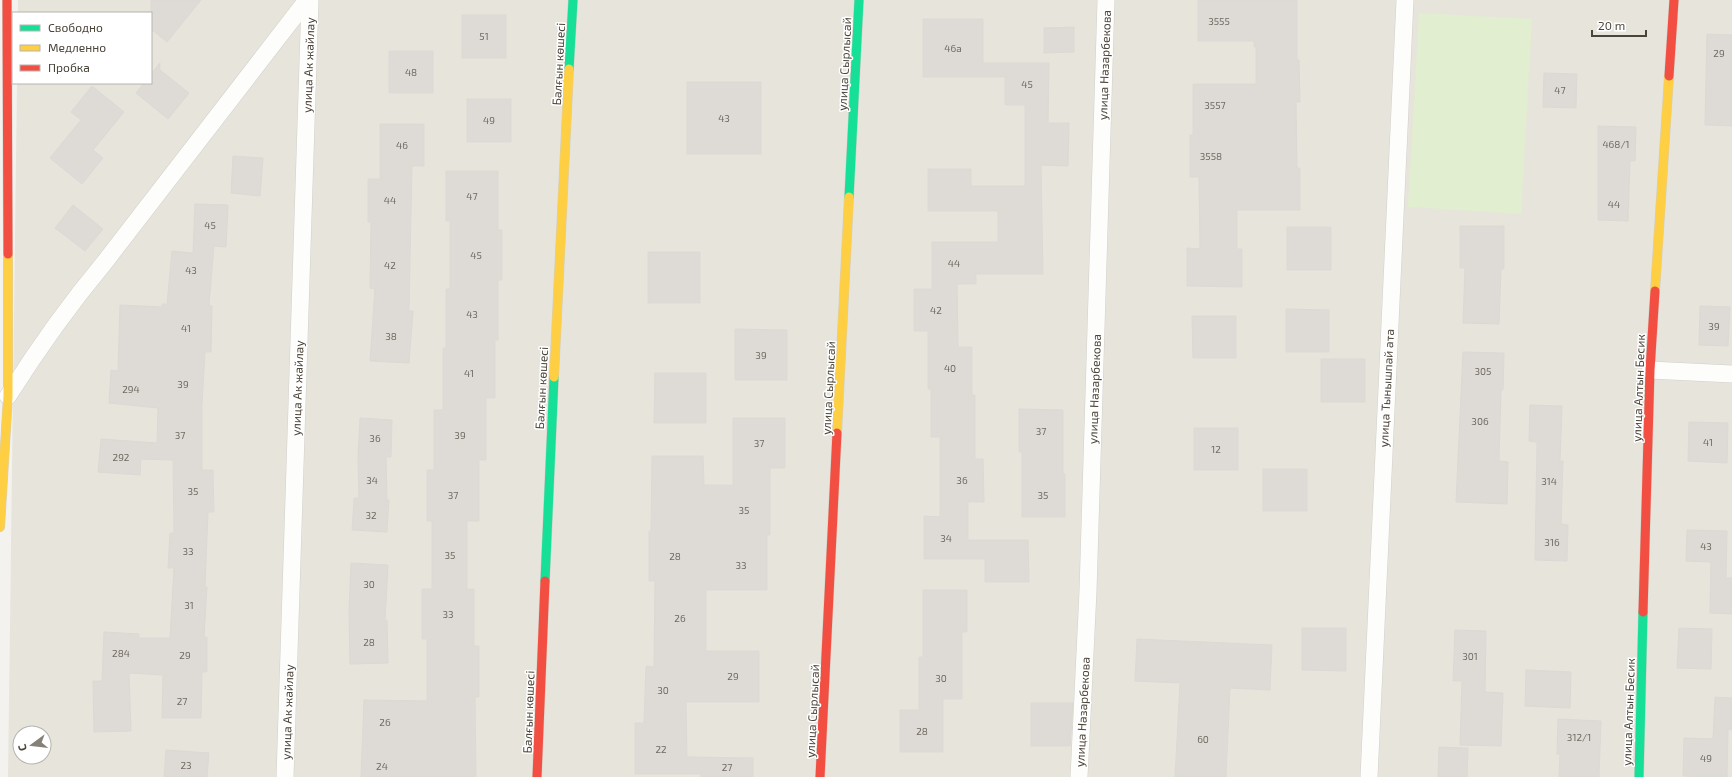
<svg xmlns="http://www.w3.org/2000/svg" width="1732" height="777" font-family="'Exo 2',sans-serif">
<style>
.residential{fill:#e7e4dc;fill-rule:evenodd}
.green{fill:#e1eecf}
.building{fill:#dedbd6;stroke:#dcd9d4}
.lines{fill:none;stroke-linecap:round;stroke-linejoin:round}
.street-casing{stroke:#d2d0cb;stroke-width:18}
.fast-casing{stroke:#d3cfc5;stroke-width:10}
.slow-casing{stroke:#d3cfc5;stroke-width:10}
.jam-casing{stroke:#d3cfc5;stroke-width:10}
.street{stroke:#fdfdfc;stroke-width:17}
.fast{stroke:#16e098;stroke-width:9}
.slow{stroke:#ffcf43;stroke-width:9}
.jam{stroke:#f24e42;stroke-width:9}
.labels{text-anchor:middle;dominant-baseline:central;stroke-width:3;stroke-linejoin:round;paint-order:stroke}
.number-label{font-size:10px;fill:#706a61}
.street-label{font-size:12px;fill:#4b4439;stroke:#fff}
</style>
<rect width="100%" height="100%" fill="#f4f2ee"/>
<path class="residential" d="M18,0H1732V777H8L17,83H151V13H18ZM20,733H44V757H20Z"/>
<path class="green" d="M1419,13L1532,19L1521,214L1408,207Z"/>
<g class="building">
<path d="M151,0H201L167,42L151,29Z"/>
<path d="M1198,0H1297V60H1299L1300,102H1296L1297,168H1300V210H1237V249H1242V287L1187,286V248L1200,249L1199,177H1190V135H1193V84H1256V47H1254V41H1198Z"/>
<rect x="462" y="15" width="44" height="43"/>
<path d="M923,19H983V63H1049L1048,123H1069L1068,166L1041,165L1043,274H976V284H957L958,347H972V395H975V459H983L984,502H968V540H1028L1029,582H985V559H924V516L940,517V437H931V389H928V331H914V289H932V242H998V211H928V169H971V186H1025V105H1005V77H923Z"/>
<path d="M1074,27V52L1044,53V28Z"/>
<path d="M1707,34L1732,35V126L1705,125Z"/>
<rect x="389" y="51" width="44" height="42"/>
<path d="M160,63V70L189,93L168,119L136,93L144,83H151V74Z"/>
<path d="M1544,73L1577,74L1576,108L1543,107Z"/>
<rect x="687" y="82" width="74" height="72"/>
<path d="M92,86L124,112L93,150L103,158L82,184L50,158L81,120L71,112Z"/>
<rect x="467" y="99" width="44" height="43"/>
<path d="M380,124H424V166H412L409,311H413L409,363L370,361L375,289L370,288L371,222H368V179H380Z"/>
<path d="M1598,126L1636,127L1635,161H1630L1628,221L1598,220Z"/>
<path d="M233,156L263,158L260,196L231,193Z"/>
<path d="M446,171H498V230H502V280H498V340H495V398H486V460H479V521H467V589H474V646H479V697H475L476,777H361L364,700L427,701V639H422V589H432V521H427V470H434V410H443V348H446V289H450V221H446Z"/>
<path d="M195,204L228,205L226,247L214,246L209,305L212,306L211,352H205L202,404V470H213L214,512H208L205,587H207L204,637H207V672H202L201,718H162L163,675L129,673L131,731L94,732L93,681H102L104,632L139,634V638H170L174,568H168L170,533H174L173,460L141,459L140,475L98,472L101,439L157,443L158,408L109,403L111,370L118,371L120,305L162,307V304H167L172,251L193,253Z"/>
<path d="M73,205L103,229L85,251L55,228Z"/>
<path d="M1460,226H1504V269H1501L1499,324L1463,323L1465,268H1460Z"/>
<rect x="1287" y="227" width="44" height="43"/>
<rect x="648" y="252" width="52" height="51"/>
<path d="M1700,306L1730,307L1728,346L1699,345Z"/>
<path d="M1286,309L1329,310V352H1286Z"/>
<path d="M1192,316H1236V358H1193Z"/>
<path d="M735,329L787,330V380H735Z"/>
<path d="M1463,352L1504,353L1503,390H1501L1499,461L1508,462L1507,504L1456,502Z"/>
<rect x="1321" y="359" width="44" height="43"/>
<path d="M655,373H706V423H654Z"/>
<path d="M1530,405L1562,406L1560,461H1563L1561,524L1568,525L1567,561L1535,560L1537,442L1529,441Z"/>
<path d="M1019,409L1063,410V474H1065V517H1022V452H1019Z"/>
<path d="M360,418L392,420L391,457H386L387,500H389L387,532L352,530L354,498H359L358,458Z"/>
<path d="M733,418H785V468H770V535H767V590H706V651H759V702H686L687,757L753,758V777H701V774H635V723H644L646,666L654,667L655,581H649V531H651L652,456H703L704,485H733Z"/>
<path d="M1689,422L1728,423L1727,463L1688,461Z"/>
<rect x="1194" y="428" width="44" height="42"/>
<rect x="1263" y="469" width="44" height="42"/>
<path d="M1687,530L1727,531L1726,578H1732V614L1710,613L1711,562L1686,561Z"/>
<path d="M351,563L388,565L385,620H387L388,663L350,664L349,612Z"/>
<path d="M923,590H967V632H962V699H943V752H900V710H919V657H923Z"/>
<path d="M1302,628H1346V671L1302,670Z"/>
<path d="M1679,628L1712,629L1711,669L1677,668Z"/>
<path d="M1455,630L1486,631L1485,692L1503,693L1501,746L1460,745L1462,681H1453Z"/>
<path d="M1137,639L1272,645L1270,690L1230,688L1226,777H1175L1180,683L1135,681Z"/>
<path d="M1526,670L1571,672L1570,708L1525,706Z"/>
<path d="M1715,697L1732,698V730L1728,729L1727,777L1683,776L1684,738L1713,739Z"/>
<path d="M1031,703H1073L1070,746H1031Z"/>
<path d="M1558,719L1601,721L1599,777H1559L1560,754H1557Z"/>
<path d="M1439,747L1468,748L1467,777H1438Z"/>
<path d="M166,750L209,753L207,777H164Z"/>
</g>
<g class="lines">
<g class="street-casing">
<g id="street">
<path d="M1650,370L1732,374"/>
<path d="M8,396C37,350 69,305 104,263L307,0"/>
<path d="M285,777L310,0"/>
<path d="M1079,777L1088,591L1106,0"/>
<path d="M1369,777L1405,0"/>
</g>
</g>
<g class="fast-casing">
<g id="fast">
<path d="M569,69L573,0"/>
<path d="M849,197L859,0"/>
<path d="M545,581L554,377"/>
<path d="M1639,777L1643,612"/>
</g>
</g>
<g class="slow-casing">
<g id="slow">
<path d="M1655,291L1669,76"/>
<path d="M554,377L569,69"/>
<path d="M837,433L849,197"/>
<path d="M0,527L8,396V254"/>
</g>
</g>
<g class="jam-casing">
<g id="jam">
<path d="M7,0L8,254"/>
<path d="M1669,76L1674,0"/>
<path d="M1643,612L1650,370L1655,291"/>
<path d="M537,777L545,581"/>
<path d="M820,777L837,433"/>
</g>
</g>
<use href="#street" class="street"/>
<use href="#fast" class="fast"/>
<use href="#slow" class="slow"/>
<use href="#jam" class="jam"/>
</g>
<g class="labels">
<g class="number-label">
<text x="1219" y="21">3555</text>
<text x="484" y="36">51</text>
<text x="953" y="48">46а</text>
<text x="1719" y="53">29</text>
<text x="411" y="72">48</text>
<text x="1027" y="84">45</text>
<text x="1560" y="90">47</text>
<text x="1215" y="105">3557</text>
<text x="724" y="118">43</text>
<text x="489" y="120">49</text>
<text x="1616" y="144">468/1</text>
<text x="402" y="145">46</text>
<text x="1211" y="156">3558</text>
<text x="472" y="196">47</text>
<text x="390" y="200">44</text>
<text x="1614" y="204">44</text>
<text x="210" y="225">45</text>
<text x="476" y="255">45</text>
<text x="954" y="263">44</text>
<text x="390" y="265">42</text>
<text x="191" y="270">43</text>
<text x="936" y="310">42</text>
<text x="472" y="314">43</text>
<text x="1714" y="326">39</text>
<text x="186" y="328">41</text>
<text x="391" y="336">38</text>
<text x="761" y="355">39</text>
<text x="950" y="368">40</text>
<text x="1483" y="371">305</text>
<text x="469" y="373">41</text>
<text x="183" y="384">39</text>
<text x="131" y="389">294</text>
<text x="1480" y="421">306</text>
<text x="1041" y="431">37</text>
<text x="180" y="435">37</text>
<text x="460" y="435">39</text>
<text x="375" y="438">36</text>
<text x="1708" y="442">41</text>
<text x="759" y="443">37</text>
<text x="1216" y="449">12</text>
<text x="121" y="457">292</text>
<text x="372" y="480">34</text>
<text x="962" y="480">36</text>
<text x="1549" y="481">314</text>
<text x="193" y="491">35</text>
<text x="453" y="495">37</text>
<text x="1043" y="495">35</text>
<text x="744" y="510">35</text>
<text x="371" y="515">32</text>
<text x="946" y="538">34</text>
<text x="1552" y="542">316</text>
<text x="1706" y="546">43</text>
<text x="188" y="551">33</text>
<text x="450" y="555">35</text>
<text x="675" y="556">28</text>
<text x="741" y="565">33</text>
<text x="369" y="584">30</text>
<text x="189" y="605">31</text>
<text x="448" y="614">33</text>
<text x="680" y="618">26</text>
<text x="369" y="642">28</text>
<text x="121" y="653">284</text>
<text x="185" y="655">29</text>
<text x="1470" y="656">301</text>
<text x="733" y="676">29</text>
<text x="941" y="678">30</text>
<text x="663" y="690">30</text>
<text x="182" y="701">27</text>
<text x="385" y="722">26</text>
<text x="922" y="731">28</text>
<text x="1579" y="737">312/1</text>
<text x="1203" y="739">60</text>
<text x="661" y="749">22</text>
<text x="1706" y="758">49</text>
<text x="186" y="765">23</text>
<text x="382" y="766">24</text>
<text x="727" y="767">27</text>
</g>
<g class="street-label">
<text transform="translate(558 64) rotate(-87)">Балғын көшесі</text>
<text transform="translate(844 64) rotate(-87)">улица Сырлысай</text>
<text transform="translate(308 65) rotate(-88)">улица Ак жайлау</text>
<text transform="translate(1104 65) rotate(-88)">улица Назарбекова</text>
<text transform="translate(297 388) rotate(-88)">улица Ак жайлау</text>
<text transform="translate(541 388) rotate(-87)">Балғын көшесі</text>
<text transform="translate(828 388) rotate(-87)">улица Сырлысай</text>
<text transform="translate(1386 388) rotate(-87)">улица Тынышпай ата</text>
<text transform="translate(1638 388) rotate(-88)">улица Алтын Бесик</text>
<text transform="translate(1094 389) rotate(-88)">улица Назарбекова</text>
<text transform="translate(812 711) rotate(-87)">улица Сырлысай</text>
<text transform="translate(287 712) rotate(-88)">улица Ак жайлау</text>
<text transform="translate(528 712) rotate(-88)">Балғын көшесі</text>
<text transform="translate(1082 712) rotate(-87)">улица Назарбекова</text>
<text transform="translate(1628 712) rotate(-88)">улица Алтын Бесик</text>
</g>
</g>
<rect x="12" y="12" width="140" height="72" fill="#ffffff" stroke="#b7b4b0"/>
<rect x="20" y="25" width="20" height="6" fill="#16e098" stroke="#b7b4b0"/>
<text x="48" y="32" font-size="12" fill="#4b4439">Свободно</text>
<rect x="20" y="45" width="20" height="6" fill="#ffcf43" stroke="#b7b4b0"/>
<text x="48" y="52" font-size="12" fill="#4b4439">Медленно</text>
<rect x="20" y="65" width="20" height="6" fill="#f24e42" stroke="#b7b4b0"/>
<text x="48" y="72" font-size="12" fill="#4b4439">Пробка</text>
<g transform="translate(32 745) rotate(255)"><circle r="19" fill="#ffffff" stroke="#b7b4b0"/>
<path d="M0-3L7 15L0 10L-7 15Z" fill="#868178"/>
<text y="-6" font-size="11" font-weight="bold" text-anchor="middle" fill="#4b4439">С</text>
</g>
<path d="M1592 30v6h54v-6" fill="none" stroke="#4b4439" stroke-width="2"/>
<text x="1598" y="30" font-size="12" fill="#4b4439" stroke="#ffffff" stroke-width="3" paint-order="stroke">20 m</text>
</svg>
